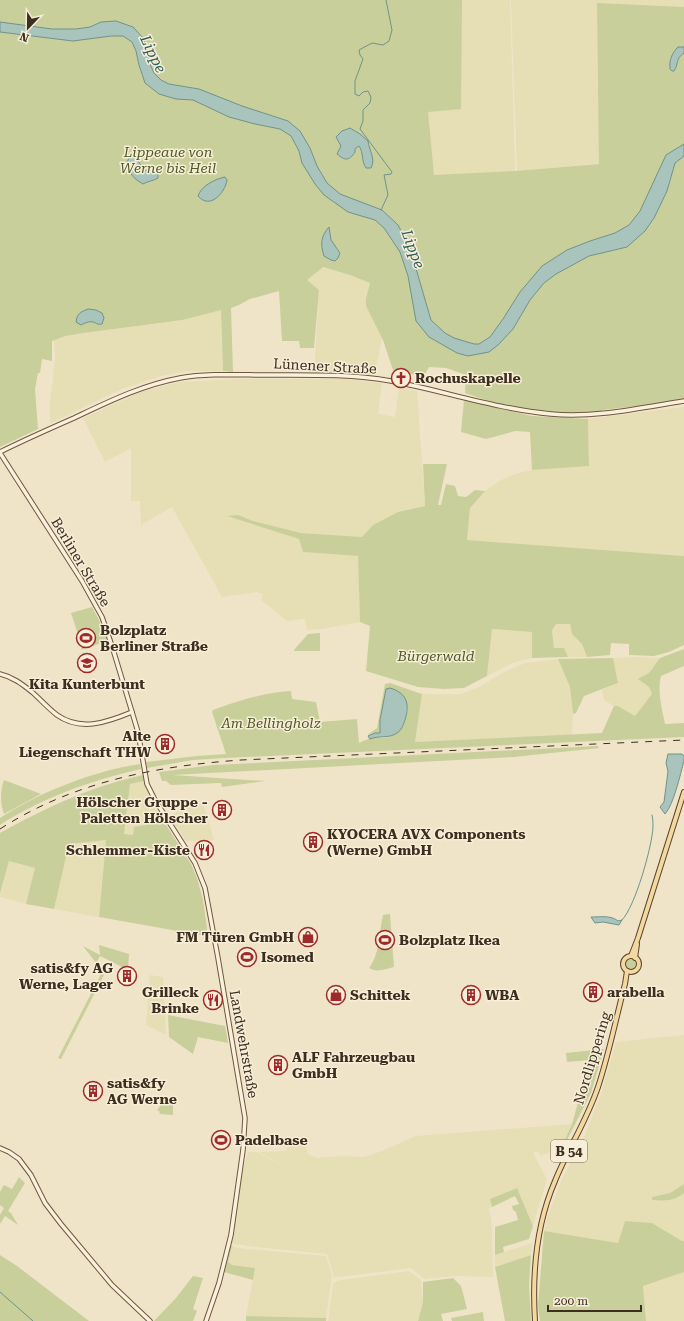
<svg xmlns="http://www.w3.org/2000/svg" width="684" height="1321" font-family="'Roboto Serif',serif">
<style>
.farmland{fill:#e6deb5}
.green{fill:#c9cf9b}
.water{fill:#a9c4bc;stroke:#6f938a}
.lines{fill:none;stroke-linecap:round;stroke-linejoin:round}
.stream{stroke:#6f938a;stroke-width:1}
.secondary-casing{stroke:#6f573f;stroke-width:5.5}
.primary-casing{stroke:#5b4430;stroke-width:6}
.secondary{stroke:#faf1dc;stroke-width:3.5}
.primary{stroke:#f3d9a0;stroke-width:4}
.rail{stroke:#3d2e20;stroke-width:1;stroke-dasharray:7 7;stroke-linecap:butt}
.labels{text-anchor:middle;dominant-baseline:central;stroke-width:3;stroke-linejoin:round;paint-order:stroke}
.shield{fill:#f7eed8;stroke:#756857;stroke-width:1}
.shield-label{font-size:13px;font-weight:bold;fill:#3d2e20}
.park-label{font-size:14px;font-style:italic;fill:#4d5a26;stroke:#f7eed8}
.street-label{font-size:14px;fill:#3d2e20;stroke:#f7eed8}
.poi-label{font-size:14px;font-weight:bold;fill:#3d2e20;stroke:#f7eed8;text-anchor:start}
.water-label{font-size:15px;font-style:italic;fill:#2f5d5a;stroke:#f7eed8}
</style>
<rect width="100%" height="100%" fill="#f0e4c8"/>
<g class="farmland">
<path d="M457,0H510L518,266L438,246L423,112Z"/>
<path d="M511,0H684V13L604,163L517,171Z"/>
<path d="M311,264L374,282L384,330L374,376L344,372L314,373L319,290L305,279Z"/>
<path d="M221,308L223,371H189L161,376L122,389L51,423H50V403L55,359L54,340L70,334Z"/>
<path d="M240,379H342L382,383L378,414L395,417L399,387L417,391L425,506L398,512L373,525L362,537L301,533L253,521L238,515L229,517L299,539L303,552L358,556L360,622L321,629L307,630L305,619L287,621L261,600L263,594L257,592L222,597L172,507L141,525L140,501H131V448L105,462L83,418L141,392L179,382Z"/>
<path d="M684,407V556L467,540L470,508L485,491L499,481L515,474L532,470L589,466L588,419Z"/>
<path d="M555,624H570L572,634L582,644L587,657H568L564,648H554L552,630Z"/>
<path d="M492,629L532,632V658L515,662L487,676Z"/>
<path d="M635,657L660,658L649,673L639,679L649,687L652,694L635,716L618,706H614L604,700L602,690L618,683L613,658Z"/>
<path d="M558,659L570,687L573,714L572,735L415,742L422,694H461L479,687L506,671L525,663Z"/>
<path d="M144,781L151,798L159,814L146,816L147,825L133,835L124,834L130,784Z"/>
<path d="M203,803L214,840L186,841L170,816L178,811Z"/>
<path d="M106,840L99,917L54,909L69,843Z"/>
<path d="M9,861L35,868L26,904L0,897Z"/>
<path d="M150,975L163,977L166,1035L146,1025Z"/>
<path d="M684,1035V1184L670,1193L652,1197L678,1198L684,1193V1241H682L652,1223L625,1221L618,1243L544,1231L548,1215L562,1179L584,1137L601,1094L616,1042Z"/>
<path d="M572,1124L564,1142L559,1148L541,1156L537,1151L533,1153L547,1179L533,1226L517,1188L490,1199L492,1207L489,1208L492,1226L493,1277L455,1276L424,1279L411,1268L340,1277H334L327,1254L247,1246L230,1243L241,1177L248,1152H257L299,1175L259,1152L286,1151L288,1146L294,1145L305,1146L309,1155L317,1158L343,1156L364,1157L382,1151L416,1136Z"/>
<path d="M532,1243L531,1255L495,1267V1255Z"/>
<path d="M232,1246L238,1248L326,1256L332,1276L326,1318L246,1316L255,1268L232,1265L228,1262Z"/>
<path d="M409,1271L421,1280L423,1302L418,1321H328L333,1283L341,1280Z"/>
<path d="M684,1272V1321H646L643,1286Z"/>
</g>
<g class="green">
<path d="M0,0H462L461,109L428,112L434,175L515,171L599,164L597,3L684,7V401L602,410L601,411L576,414L549,413V411C521,409 491,403 465,393L466,375L446,368L429,367L424,376H421L393,370L383,340L366,306V299L370,283L353,276L323,267L307,280L319,290L314,348H300L299,341H282L279,291L250,299L239,305L231,308L233,372L223,371L221,310L182,320L83,333L65,336L52,341V361L42,359L40,373H38L35,389L38,429L0,447Z"/>
<path d="M464,400L532,416L588,419L589,466L532,470L530,432L515,431L486,439L461,432Z"/>
<path d="M423,464H447L438,505H441L446,484L455,486L458,496L466,497L475,490L485,491L470,508L467,540L684,556V645L669,652L654,656L629,655V644L611,643L610,655L587,657L582,644L572,634L570,624H556L552,630L554,648H564L568,657L532,658V632L492,629L487,676L464,688L444,689L418,687L366,671L370,626L360,622L358,556L303,552L299,539L227,516L238,515L253,521L301,533L362,537L373,525L398,512L425,506Z"/>
<path d="M92,607L99,620L107,641L81,650L82,647L71,613Z"/>
<path d="M320,633V651H294V650L308,634Z"/>
<path d="M684,649V666L661,676C657,692 662,708 665,724L684,723V737L225,758L193,760L147,768L146,762L197,756L226,754L212,712L213,710C238,701 265,692 291,691L292,699L316,702L320,722L357,719L359,743C364,741 369,738 374,737C377,737 381,738 384,738C402,736 404,723 408,708L384,704L380,720V733H375L367,735L377,728L385,684L390,683L422,694L415,742L602,733L614,706H618L635,716L652,694L649,687L638,679L649,673L660,658Z"/>
<path d="M613,658L618,683L584,696L576,713L573,714L570,687L558,659Z"/>
<path d="M598,746L599,748L514,757L173,775L265,781L222,787L221,783L171,785L166,781H162L159,772L213,765Z"/>
<path d="M140,764L141,769C92,780 42,798 0,825V818C40,792 93,771 140,764Z"/>
<path d="M143,775L144,781L130,784L124,834L133,835L134,827L146,825V816L159,814L191,864L197,878L203,900L207,928L206,935H200L99,917L106,840L69,844L54,909L26,904L35,868L9,861L0,894V833C45,808 92,786 143,775Z"/>
<path d="M4,780L41,794L4,814C0,804 0,791 4,780Z"/>
<path d="M390,914L394,967C386,969 376,973 369,968C380,954 379,932 383,915Z"/>
<path d="M99,945L129,954L128,970L100,956L96,963L83,946L100,955Z"/>
<circle cx="631" cy="964" r="6"/>
<path d="M100,968L104,975L61,1059L58,1058L100,976Z"/>
<path d="M168,1015L225,1026L228,1043L198,1037L193,1054L169,1037Z"/>
<path d="M604,1049L591,1093L567,1140L564,1142L572,1124L590,1060L567,1062L566,1053Z"/>
<path d="M166,1098L173,1102V1115L159,1114L160,1112L157,1110Z"/>
<path d="M19,1177L25,1183L8,1211L11,1213L18,1225L5,1216L0,1224V1215L4,1208L0,1205V1192L4,1185L12,1189Z"/>
<path d="M684,1184V1193C675,1201 664,1201 652,1200V1197L670,1193Z"/>
<path d="M517,1188L533,1226L529,1239L503,1247L504,1252L495,1255V1227L518,1220L516,1212L513,1210L512,1206L519,1204L515,1196L492,1207L490,1199Z"/>
<path d="M625,1221L652,1223L682,1241H684V1272L643,1286L646,1321H540L538,1306L544,1231L618,1243Z"/>
<path d="M230,1245L232,1246L228,1262L232,1265L255,1268L253,1280L224,1272Z"/>
<path d="M0,1255L17,1266L89,1321H0Z"/>
<path d="M531,1255L529,1285L531,1321H505L495,1267Z"/>
<path d="M193,1276L203,1278L193,1309L197,1311L193,1321H154L176,1298Z"/>
<path d="M453,1278L461,1286L467,1309L441,1314L443,1321H418L423,1302V1282Z"/>
<path d="M483,1312L484,1321H452L451,1318Z"/>
<path d="M246,1316L326,1318V1321H246Z"/>
</g>
<g class="water">
<path d="M116,21L133,27L144,39L150,64L154,73L161,80L169,84L199,89L242,106L288,121L300,131L310,148L317,166L327,183L340,194L382,210L398,225L410,248L431,320L445,333L454,338L474,344H479L490,337L503,319L520,292L542,266L567,250L590,241L615,233L629,225L640,211L666,155L684,144V156L675,163L667,191L654,218L645,231L627,247L589,256L556,274L544,283L530,300L513,329L498,345L489,352L468,356L457,353L429,337L416,321L408,276L400,252L384,228L375,220L348,212L324,195L315,184L302,163L299,151L291,136L280,129L255,124L229,117L193,100L176,99L159,94L145,83L139,65L136,51L132,42L123,36H111L73,41L0,32V22L52,29H76L90,27L101,22Z"/>
<path d="M678,47H684V53C675,59 679,64 674,71H672L670,69C669,60 672,53 678,47Z"/>
<path d="M350,128L360,134L368,141C369,151 376,158 371,168H366C361,161 364,153 359,146L355,149V152C349,161 345,161 337,154L341,146L336,137L342,131Z"/>
<path d="M134,157L137,159L144,170L156,172L158,174V178C153,181 148,181 143,184C133,178 129,174 127,162L129,158Z"/>
<path d="M225,177L227,180C225,193 210,210 198,196C201,186 215,179 225,177Z"/>
<path d="M329,227L331,240L340,253L338,258L335,261L331,260L324,256C320,244 321,236 329,227Z"/>
<path d="M88,309L96,310L102,313L104,318L102,324C97,325 97,323 93,322C89,321 85,323 81,325L76,322C77,313 81,312 88,309Z"/>
<path d="M390,688C407,693 410,704 405,720C403,725 402,730 397,733C389,739 379,735 370,739L368,736L375,733H380V720L386,689Z"/>
<path d="M668,754H682L684,756V761C680,775 674,804 665,814L660,807L664,802L668,771L666,763Z"/>
<path d="M591,917C600,917 611,915 618,921L622,920L619,925L603,922L595,923Z"/>
</g>
<g class="lines">
<g class="stream">
<path d="M381,210L388,195L384,175L391,174L392,172L360,129L363,121V110L370,103L371,97L368,91L363,92L359,96L355,94V81L363,59L360,55L359,50L372,43L383,45L389,41L392,30L386,0"/>
<path d="M622,920C635,907 652,847 653,827C653,823 653,819 652,815"/>
<path d="M0,1292L33,1321"/>
</g>
<g class="secondary-casing">
<g id="secondary">
<path d="M0,452C24,440 49,429 74,418C108,402 142,385 180,378C208,373 239,375 268,375C309,375 351,374 391,381C444,391 497,409 551,414C595,418 640,408 684,401"/>
<path d="M0,453L82,581L102,617L112,646L132,712L138,732L147,784L155,800L195,863L205,888L218,958L245,1118L243,1150L231,1235L219,1283L206,1321"/>
<path d="M0,674C13,677 22,684 32,692C40,699 48,708 57,715C81,732 108,722 132,712"/>
<path d="M0,1148L9,1152L19,1159L31,1175L45,1203L61,1224L112,1285L150,1321"/>
</g>
</g>
<g class="primary-casing">
<g id="primary">
<path d="M631,956L638,938L684,792"/>
<circle cx="631" cy="964" r="8"/>
<path d="M635,958L637,944"/>
<path d="M535,1321C532,1273 536,1225 555,1181C568,1149 587,1120 598,1087C609,1054 616,1018 625,984L627,971"/>
</g>
</g>
<use href="#secondary" class="secondary"/>
<use href="#primary" class="primary"/>
<path class="rail" d="M0,829C73,782 156,766 241,760L684,740"/>
</g>
<defs>
<g id="church-ring" transform="scale(1)"><circle r="9.5" fill="#f7eed8" stroke="#9e2a2b" stroke-width="1.5"/><path d="M-1.2-6h2.4v3.5h3.3v2.4h-3.3V6h-2.4V-.1h-3.3v-2.4h3.3Z" fill="#9e2a2b"/></g>
<g id="stadium-ring" transform="scale(1)"><circle r="9.5" fill="#f7eed8" stroke="#9e2a2b" stroke-width="1.5"/><path d="M0-5a6.5 5 0 1 0 0 10a6.5 5 0 1 0 0-10ZM-3.5-1.8h7v3.6h-7Z" fill="#9e2a2b"/></g>
<g id="school-ring" transform="scale(1)"><circle r="9.5" fill="#f7eed8" stroke="#9e2a2b" stroke-width="1.5"/><path d="M0-5L7-2L0 1L-7-2ZM-4 1L0 2.5L4 1V4Q0 6-4 4Z" fill="#9e2a2b"/></g>
<g id="building-ring" transform="scale(1)"><circle r="9.5" fill="#f7eed8" stroke="#9e2a2b" stroke-width="1.5"/><path d="M-4-6H4V6H1V3H-1V6H-4ZM-2.5-4.3h1.7v1.8h-1.7ZM.8-4.3h1.7v1.8H.8ZM-2.5-1h1.7V.8h-1.7ZM.8-1h1.7V.8H.8Z" fill="#9e2a2b"/></g>
<g id="restaurant-ring" transform="scale(1)"><circle r="9.5" fill="#f7eed8" stroke="#9e2a2b" stroke-width="1.5"/><path d="M-5-6h1v4h1v-4h1v4h1v-4h1v5L-1.5 .5V6h-2V.5L-5-1ZM5-6V6H3V1.5H1.5Q1.5-4 5-6Z" fill="#9e2a2b"/></g>
<g id="shop-ring" transform="scale(1)"><circle r="9.5" fill="#f7eed8" stroke="#9e2a2b" stroke-width="1.5"/><path d="M-5-2.5h2.3a2.7 3.5 0 0 1 5.4 0H5L5.5 6h-11ZM-1.5-2.5h3a1.5 2.3 0 0 0-3 0Z" fill="#9e2a2b"/></g>
</defs>
<g fill-rule="evenodd">
<use href="#church-ring" x="401" y="378"/>
<use href="#stadium-ring" x="86" y="638"/>
<use href="#school-ring" x="87" y="663"/>
<use href="#building-ring" x="165" y="744"/>
<use href="#building-ring" x="222" y="810"/>
<use href="#building-ring" x="313" y="842"/>
<use href="#restaurant-ring" x="204" y="850"/>
<use href="#shop-ring" x="308" y="937"/>
<use href="#stadium-ring" x="385" y="940"/>
<use href="#stadium-ring" x="247" y="957"/>
<use href="#building-ring" x="127" y="976"/>
<use href="#building-ring" x="593" y="992"/>
<use href="#shop-ring" x="336" y="995"/>
<use href="#building-ring" x="471" y="995"/>
<use href="#restaurant-ring" x="213" y="1000"/>
<use href="#building-ring" x="278" y="1065"/>
<use href="#building-ring" x="93" y="1091"/>
<use href="#stadium-ring" x="221" y="1140"/>
</g>
<g class="labels">
<rect class="shield" x="551" y="1140" width="36" height="22" rx="3"/>
<g class="shield-label">
<text x="569" y="1151">B 54</text>
</g>
<g class="park-label">
<text x="168" y="152">Lippeaue von<tspan x="168" dy="16">Werne bis Heil</tspan></text>
<text x="436" y="656">Bürgerwald</text>
<text x="271" y="723">Am Bellingholz</text>
</g>
<g class="street-label">
<text transform="translate(325 366) rotate(3)">Lünener Straße</text>
<text transform="translate(81 562) rotate(59)">Berliner Straße</text>
<text transform="translate(244 1044) rotate(80)">Landwehrstraße</text>
<text transform="translate(592 1058) rotate(-73)">Nordlippering</text>
</g>
<g class="poi-label">
<text x="415" y="378">Rochuskapelle</text>
<text x="100" y="630">Bolzplatz<tspan x="100" dy="16">Berliner Straße</tspan></text>
<text x="87" y="684" text-anchor="middle">Kita Kunterbunt</text>
<text x="151" y="736" text-anchor="end">Alte<tspan x="151" dy="16">Liegenschaft THW</tspan></text>
<text x="208" y="802" text-anchor="end">Hölscher Gruppe -<tspan x="208" dy="16">Paletten Hölscher</tspan></text>
<text x="327" y="834">KYOCERA AVX Components<tspan x="327" dy="16">(Werne) GmbH</tspan></text>
<text x="190" y="850" text-anchor="end">Schlemmer-Kiste</text>
<text x="294" y="937" text-anchor="end">FM Türen GmbH</text>
<text x="399" y="940">Bolzplatz Ikea</text>
<text x="261" y="957">Isomed</text>
<text x="113" y="968" text-anchor="end">satis&amp;fy AG<tspan x="113" dy="16">Werne, Lager</tspan></text>
<text x="199" y="992" text-anchor="end">Grilleck<tspan x="199" dy="16">Brinke</tspan></text>
<text x="607" y="992">arabella</text>
<text x="350" y="995">Schittek</text>
<text x="485" y="995">WBA</text>
<text x="292" y="1057">ALF Fahrzeugbau<tspan x="292" dy="16">GmbH</tspan></text>
<text x="107" y="1083">satis&amp;fy<tspan x="107" dy="16">AG Werne</tspan></text>
<text x="235" y="1140">Padelbase</text>
</g>
<g class="water-label">
<text transform="translate(153 54) rotate(64)">Lippe</text>
<text transform="translate(413 249) rotate(69)">Lippe</text>
</g>
</g>
<g transform="translate(28 28) rotate(202)" stroke="#f7eed8" stroke-width="3" paint-order="stroke">
<path d="M0-3L7 15L0 10L-7 15Z" fill="#3d2e20"/>
<text y="-6" font-size="11" font-weight="bold" text-anchor="middle" fill="#3d2e20">N</text>
</g>
<path d="M548 1305v6h93v-6" fill="none" stroke="#3d2e20" stroke-width="2"/>
<text x="554" y="1305" font-size="12" fill="#3d2e20" stroke="#f7eed8" stroke-width="3" paint-order="stroke">200 m</text>
</svg>
